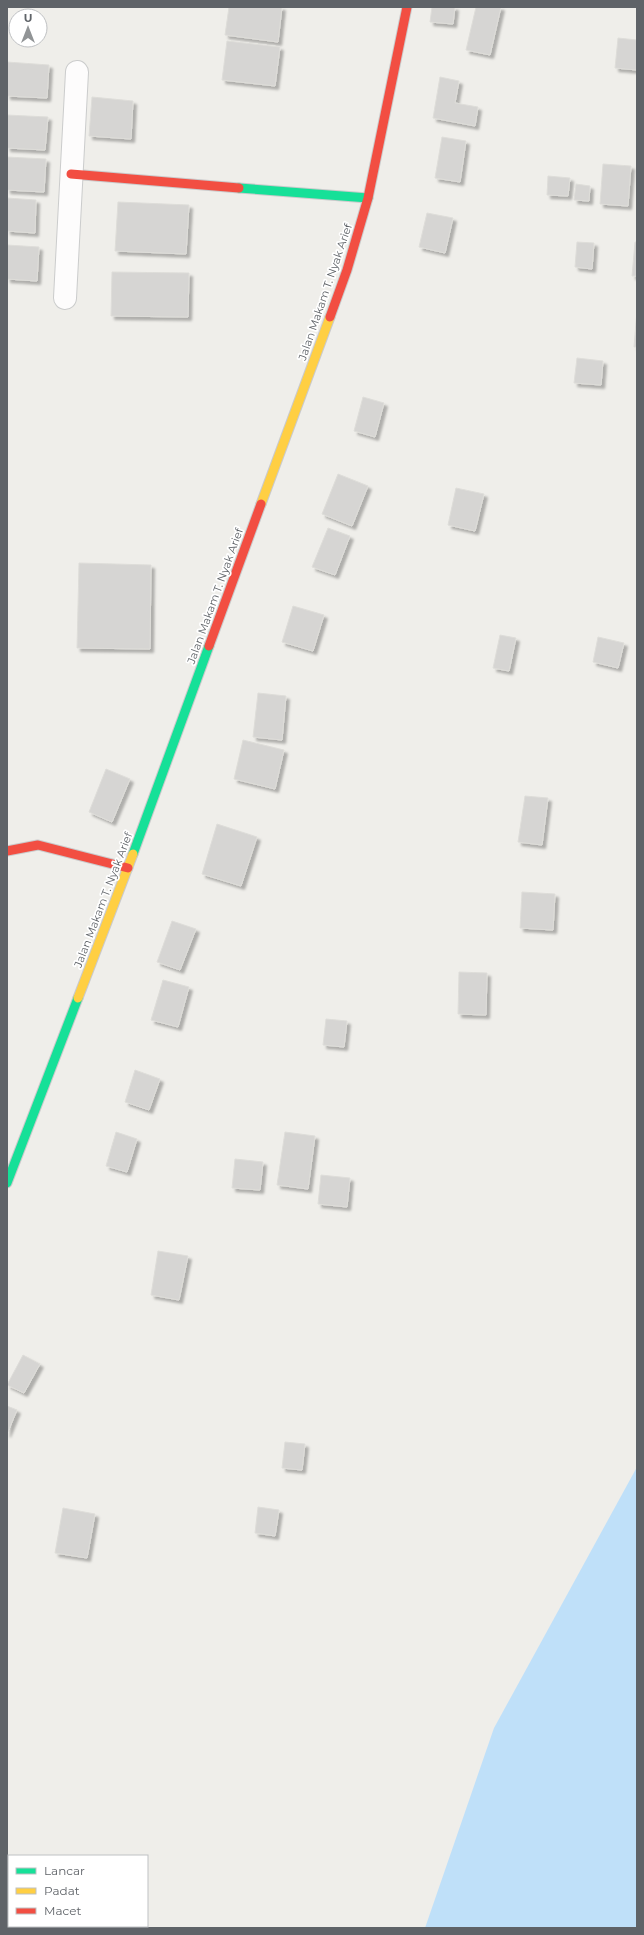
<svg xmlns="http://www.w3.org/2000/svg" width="644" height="1935" font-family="Montserrat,sans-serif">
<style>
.water{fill:#bfe0f9}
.building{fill:#d6d5d3;stroke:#deddd9;filter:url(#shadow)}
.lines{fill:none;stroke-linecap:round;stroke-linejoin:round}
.street-casing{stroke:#cbcccc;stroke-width:24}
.fast-casing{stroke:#cacacb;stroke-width:11}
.slow-casing{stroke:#cacacb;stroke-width:11}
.jam-casing{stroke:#cacacb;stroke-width:11}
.street{stroke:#fdfcfc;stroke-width:22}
.fast{stroke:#16e098;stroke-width:9}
.slow{stroke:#ffcf43;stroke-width:9}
.jam{stroke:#f24e42;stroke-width:9}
.labels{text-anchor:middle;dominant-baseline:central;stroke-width:3.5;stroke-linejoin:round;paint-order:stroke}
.street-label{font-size:11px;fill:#5f6368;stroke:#fff}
</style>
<defs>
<filter id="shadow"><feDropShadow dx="3.5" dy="3.5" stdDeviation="1" flood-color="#0004"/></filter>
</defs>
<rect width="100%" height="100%" fill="#efeeea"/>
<path class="water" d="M637,1467V1928H425L494,1728Z"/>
<g class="building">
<path d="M229,7H282L278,42L225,35Z"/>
<path d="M432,7H455L453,24L430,22Z"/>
<path d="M476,7H501L490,55L466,50Z"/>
<path d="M618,38L637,40V70L615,68Z"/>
<path d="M227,41L280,47L275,86L222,80Z"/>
<path d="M7,62L49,65L47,98L7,96Z"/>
<path d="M440,77L459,81L455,103L478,107L475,126L433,118Z"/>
<path d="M92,97L133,101L131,139L89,136Z"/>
<path d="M7,115L48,117L45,150L7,148Z"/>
<path d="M442,137L466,141L460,182L435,178Z"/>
<path d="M7,157L46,159L44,192L7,190Z"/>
<path d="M603,164L631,166L628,206L600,204Z"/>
<path d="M548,176L570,178L568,196L547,195Z"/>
<path d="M576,184L590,186L589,201L574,200Z"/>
<path d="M7,198L36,200L35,233L7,231Z"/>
<path d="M118,202L189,205L186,254L115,251Z"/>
<path d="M427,213L453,218L445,253L419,247Z"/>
<path d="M577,242L594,243L592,269L575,267Z"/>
<path d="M635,242H637V276H632Z"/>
<path d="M7,245L39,247L37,281L7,279Z"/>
<path d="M112,272L189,273L188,317L111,316Z"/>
<path d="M637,310V347H634Z"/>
<path d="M577,358L603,361L601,385L574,383Z"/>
<path d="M363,397L384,403L375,437L354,431Z"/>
<path d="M338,474L368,486L352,526L322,514Z"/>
<path d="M456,488L484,494L475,531L448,525Z"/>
<path d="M328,528L350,536L335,575L312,567Z"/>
<path d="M79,563L151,565L150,649L77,648Z"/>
<path d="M293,606L324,615L313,651L282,642Z"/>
<path d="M500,635L516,638L509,671L493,668Z"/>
<path d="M598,637L624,643L618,668L593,662Z"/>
<path d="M258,693L286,696L282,740L253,737Z"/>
<path d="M243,740L284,750L275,789L234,779Z"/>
<path d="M106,769L130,779L112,822L89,812Z"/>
<path d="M525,796L548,798L542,845L518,842Z"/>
<path d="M217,824L257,837L241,886L202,874Z"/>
<path d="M522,892L555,894L553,930L520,928Z"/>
<path d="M172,921L196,929L180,970L157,962Z"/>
<path d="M459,972L487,973L486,1015L458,1014Z"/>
<path d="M163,980L189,987L178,1027L151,1020Z"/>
<path d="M326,1019L347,1021L344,1047L323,1045Z"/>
<path d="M135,1070L160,1079L149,1110L125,1102Z"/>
<path d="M116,1132L137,1139L127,1172L106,1166Z"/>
<path d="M285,1132L315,1136L308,1189L277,1185Z"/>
<path d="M235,1159L263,1162L260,1190L232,1188Z"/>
<path d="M321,1175L350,1178L347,1207L318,1204Z"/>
<path d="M158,1251L188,1256L179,1300L151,1295Z"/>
<path d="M23,1355L40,1364L24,1393L7,1385Z"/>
<path d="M7,1406L17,1410L7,1434Z"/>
<path d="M285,1442L305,1444L302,1470L282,1468Z"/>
<path d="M258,1507L279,1510L275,1536L255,1533Z"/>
<path d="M63,1508L95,1514L87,1558L55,1553Z"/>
</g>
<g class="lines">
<g class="street-casing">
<path id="street" d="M65,298L77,72"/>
</g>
<g class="fast-casing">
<g id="fast">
<path d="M239,188L368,198"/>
<path d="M133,854L209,646"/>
<path d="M7,1183L78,998"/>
</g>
</g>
<g class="slow-casing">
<g id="slow">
<path d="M261,504L330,317"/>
<path d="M78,998L133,854"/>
</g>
</g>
<g class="jam-casing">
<g id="jam">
<path d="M71,174L239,188"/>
<path d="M330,317L347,270L368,198L407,7"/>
<path d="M209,646L261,504"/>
<path d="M7,851L38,845L128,868"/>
</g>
</g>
<use href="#street" class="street"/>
<use href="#fast" class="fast"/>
<use href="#slow" class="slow"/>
<use href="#jam" class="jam"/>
</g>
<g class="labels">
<g class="street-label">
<text transform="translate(325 292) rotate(-71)">Jalan Makam T. Nyak Arief</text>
<text transform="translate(215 596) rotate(-70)">Jalan Makam T. Nyak Arief</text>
<text transform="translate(103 900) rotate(-69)">Jalan Makam T. Nyak Arief</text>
</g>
</g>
<rect width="644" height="1935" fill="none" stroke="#5f6368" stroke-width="16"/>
<rect x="8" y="1855" width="140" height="72" fill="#ffffff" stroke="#bfc1c3"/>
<rect x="16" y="1868" width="20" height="6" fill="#16e098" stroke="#bfc1c3"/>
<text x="44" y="1875" font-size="12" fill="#5f6368">Lancar</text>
<rect x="16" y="1888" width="20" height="6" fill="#ffcf43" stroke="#bfc1c3"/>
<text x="44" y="1895" font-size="12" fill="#5f6368">Padat</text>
<rect x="16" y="1908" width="20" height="6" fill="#f24e42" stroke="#bfc1c3"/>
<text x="44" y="1915" font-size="12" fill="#5f6368">Macet</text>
<g transform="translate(28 28)"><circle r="19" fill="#ffffff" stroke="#bfc1c3"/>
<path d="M0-3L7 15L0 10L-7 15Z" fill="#919496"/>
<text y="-6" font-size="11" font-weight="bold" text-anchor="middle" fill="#5f6368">U</text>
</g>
</svg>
